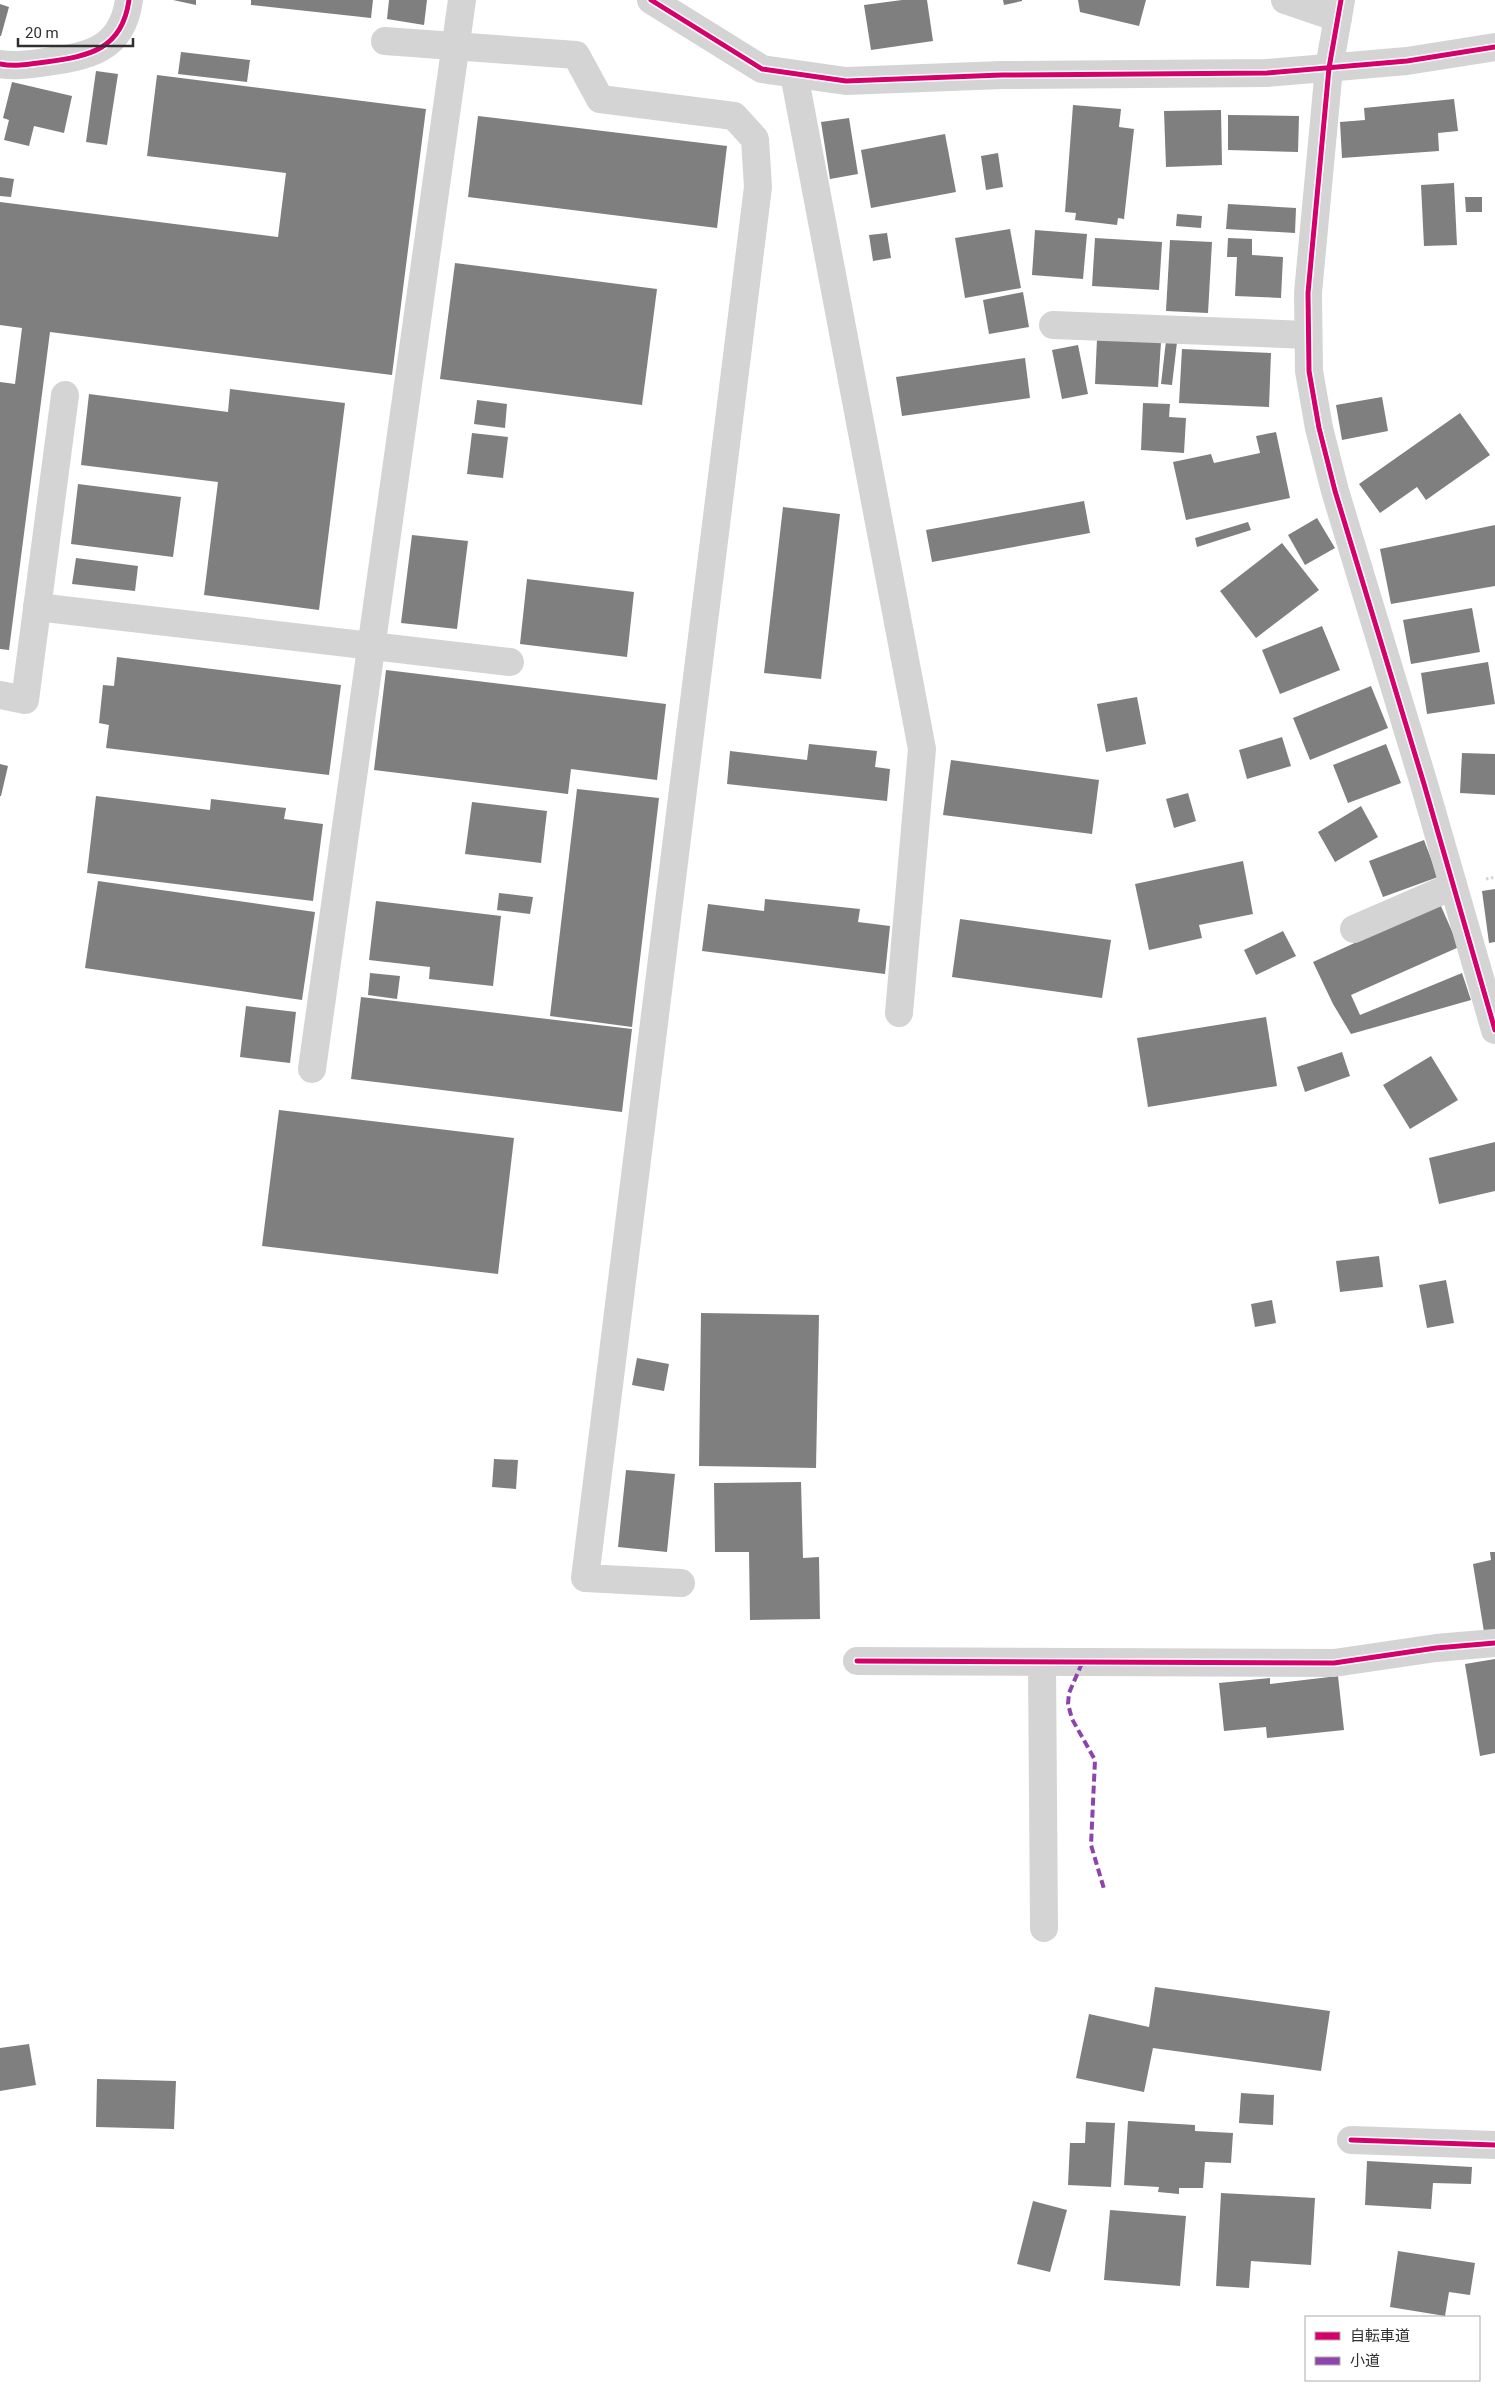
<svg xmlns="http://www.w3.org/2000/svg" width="1495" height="2396" font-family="Roboto,'Noto Sans JP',sans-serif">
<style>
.building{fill:#7f7f7f}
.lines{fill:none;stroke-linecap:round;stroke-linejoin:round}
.path{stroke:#d4d4d4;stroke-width:3;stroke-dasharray:2.5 2.5;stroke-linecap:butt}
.minor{stroke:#d4d4d4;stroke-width:28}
.quiet{stroke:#8e44ad;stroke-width:4;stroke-dasharray:8 4;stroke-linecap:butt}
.cycleway-casing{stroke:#fff;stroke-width:8}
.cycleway{stroke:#d6006c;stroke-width:5}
</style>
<rect width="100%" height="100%" fill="#fff"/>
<g class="building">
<path d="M173,0H196V5Z"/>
<path d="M251,0H373L371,18L251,5Z"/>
<path d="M389,0H427L424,25L387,19Z"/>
<path d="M902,0H927L933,41L871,50L864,5Z"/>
<path d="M1003,0H1022V1L1004,5Z"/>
<path d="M1078,0H1146L1139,26L1080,12Z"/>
<path d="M0,4L9,7L1,36H0Z"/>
<path d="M181,52L250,60L247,82L178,74Z"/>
<path d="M96,71L118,74L107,145L86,142Z"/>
<path d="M157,75L426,109L392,375L50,332L9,650L0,649V382L15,384L22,328L0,325V202L278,237L286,173L147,156Z"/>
<path d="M12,82L72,96L64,133L34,126L29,146L4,140L9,120L3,118Z"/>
<path d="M1454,99L1458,131L1438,133L1439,151L1342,158L1340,122L1365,120L1364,108Z"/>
<path d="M1073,105L1121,109L1119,127L1134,129L1124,219L1118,218L1117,225L1075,220L1076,213L1065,212Z"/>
<path d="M1221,110L1222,165L1166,167L1164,111Z"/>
<path d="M1228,115L1299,116L1298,152L1228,150Z"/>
<path d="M478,116L727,146L717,228L468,197Z"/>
<path d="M849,118L858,174L830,179L821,122Z"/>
<path d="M945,134L956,192L871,208L861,150Z"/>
<path d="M998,153L1003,187L986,190L981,156Z"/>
<path d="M0,177L14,179L11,197L0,196Z"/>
<path d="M1454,183L1457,245L1424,246L1421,185Z"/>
<path d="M1465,197H1482V212H1466Z"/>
<path d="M1228,204L1296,208L1295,233L1226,229Z"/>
<path d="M1177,214L1202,216L1201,228L1176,226Z"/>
<path d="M1010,229L1021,288L965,298L955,238Z"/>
<path d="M1035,230L1087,234L1083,279L1032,275Z"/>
<path d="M887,233L891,258L873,261L869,235Z"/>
<path d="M1095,238L1162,242L1159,290L1092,286Z"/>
<path d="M1228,238L1252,239V255L1283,257L1281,298L1235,296L1237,257H1227Z"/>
<path d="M1170,240L1212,242L1208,313L1166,311Z"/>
<path d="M455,263L657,289L642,405L440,379Z"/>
<path d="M1023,292L1029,327L989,334L983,300Z"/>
<path d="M1097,339L1161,342L1158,387L1095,384Z"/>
<path d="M1166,341L1177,342L1172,385L1161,384Z"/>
<path d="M1078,345L1088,394L1062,399L1052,350Z"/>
<path d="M1182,349L1271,353L1269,407L1179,403Z"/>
<path d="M1025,358L1030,398L902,416L896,377Z"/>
<path d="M230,389L345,403L319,610L204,595L218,482L81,465L89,394L228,412Z"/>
<path d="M1382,397L1388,431L1342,440L1336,405Z"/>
<path d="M477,400L507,404L505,428L474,424Z"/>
<path d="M1143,403L1170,404L1169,417L1186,418L1184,453L1141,450Z"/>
<path d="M1460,413L1490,455L1426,500L1417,487L1380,513L1359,484Z"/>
<path d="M1276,432L1290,498L1186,520L1173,462L1211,454L1214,463L1260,453L1256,436Z"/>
<path d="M472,433L508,437L503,478L467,474Z"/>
<path d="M78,484L181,497L173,557L71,544Z"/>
<path d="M1084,501L1090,533L932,562L926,530Z"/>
<path d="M783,507L840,514L821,679L764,673Z"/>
<path d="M1317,518L1335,548L1305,565L1288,535Z"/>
<path d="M1248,522L1251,530L1197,547L1195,538Z"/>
<path d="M1495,525V586L1391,604L1380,549Z"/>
<path d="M412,535L468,541L457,629L401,623Z"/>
<path d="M1282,543L1319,590L1256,638L1220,591Z"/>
<path d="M76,558L138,566L135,591L72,584Z"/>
<path d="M527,579L634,592L627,657L520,644Z"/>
<path d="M1472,608L1480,652L1411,664L1403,620Z"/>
<path d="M1322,626L1340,670L1280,694L1262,650Z"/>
<path d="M117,657L341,685L329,775L106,748L109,725L99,723L103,685L114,686Z"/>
<path d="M1488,662L1495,704L1427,714L1421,673Z"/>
<path d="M386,670L666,704L657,780L571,769L568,794L374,770Z"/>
<path d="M1371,686L1388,728L1310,760L1293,718Z"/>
<path d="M1137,697L1146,744L1106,752L1097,704Z"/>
<path d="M1282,737L1291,766L1247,779L1239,750Z"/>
<path d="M809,744L877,751L875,767L890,769L887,801L727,784L730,751L807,760Z"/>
<path d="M1386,744L1401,783L1348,803L1333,765Z"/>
<path d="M1462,753L1495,754V795L1460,793Z"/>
<path d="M951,760L1099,780L1092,834L943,815Z"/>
<path d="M0,764L8,766L1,796H0Z"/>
<path d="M577,789L659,798L632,1027L550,1016Z"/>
<path d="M1188,793L1196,821L1174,828L1166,799Z"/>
<path d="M96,796L210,810L211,799L286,808L284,819L323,824L313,901L87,873Z"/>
<path d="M472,802L547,811L541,863L465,854Z"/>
<path d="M1361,806L1378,837L1335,862L1318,832Z"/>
<path d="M1424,840L1438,877L1383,897L1369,861Z"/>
<path d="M1243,861L1253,914L1199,925L1202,938L1149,950L1135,884Z"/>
<path d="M98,881L315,912L302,1000L85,968Z"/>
<path d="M1495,889V942L1489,943L1482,891Z"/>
<path d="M499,893L533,897L530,914L497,910Z"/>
<path d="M765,899L860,909L858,922L890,926L885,974L702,951L708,904L764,911Z"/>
<path d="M376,901L501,916L493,986L429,979L430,967L369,960Z"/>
<path d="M1440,904L1459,947L1351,995L1360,1015L1462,973L1471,1000L1351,1034L1333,1004L1313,962Z"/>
<path d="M960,919L1111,940L1102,998L952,977Z"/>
<path d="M1283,931L1296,956L1256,975L1244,950Z"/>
<path d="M370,973L400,976L397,999L368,995Z"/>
<path d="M361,997L632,1029L622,1112L351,1079Z"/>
<path d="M246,1006L296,1012L290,1063L240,1057Z"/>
<path d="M1266,1017L1277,1086L1148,1107L1137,1038Z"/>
<path d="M1342,1052L1350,1076L1305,1092L1297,1067Z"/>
<path d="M1431,1056L1458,1100L1410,1129L1383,1085Z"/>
<path d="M279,1110L514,1138L498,1274L262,1246Z"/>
<path d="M1495,1142V1191L1439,1204L1429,1158Z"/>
<path d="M1379,1256L1383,1287L1340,1292L1336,1261Z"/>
<path d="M1446,1280L1454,1323L1427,1328L1419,1285Z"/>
<path d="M1272,1300L1276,1323L1255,1327L1251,1304Z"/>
<path d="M701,1313L819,1315L816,1468L699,1466Z"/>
<path d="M637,1358L669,1364L664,1391L632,1385Z"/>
<path d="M494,1459L518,1460L516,1489L492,1487Z"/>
<path d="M626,1470L675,1474L667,1552L618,1547Z"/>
<path d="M801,1482L803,1558L819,1557L820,1619L750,1620L749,1552H715L714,1483Z"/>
<path d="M1490,1552H1495V1630L1484,1632L1473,1564L1491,1560Z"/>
<path d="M1495,1659V1753L1480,1756L1465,1664Z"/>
<path d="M1338,1676L1344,1730L1267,1738L1266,1727L1224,1731L1219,1683L1270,1678V1684Z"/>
<path d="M1155,1987L1330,2011L1321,2071L1153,2048L1144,2092L1076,2078L1089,2014L1149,2027Z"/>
<path d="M29,2044L36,2085L0,2091V2048Z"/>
<path d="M97,2079L176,2081L174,2129L96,2127Z"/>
<path d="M1241,2093L1274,2095L1273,2125L1239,2123Z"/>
<path d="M1128,2121L1195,2125V2131L1233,2133L1231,2163L1205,2162L1203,2188H1179V2194L1158,2192L1159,2187L1124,2185Z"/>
<path d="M1086,2122L1115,2123L1111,2187L1068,2185L1070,2143H1085Z"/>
<path d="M1367,2161L1472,2167L1471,2184L1433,2183L1431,2209L1365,2205Z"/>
<path d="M1221,2193L1315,2198L1311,2265L1251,2261L1249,2288L1216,2286Z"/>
<path d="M1033,2201L1067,2210L1050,2272L1017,2264Z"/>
<path d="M1110,2210L1186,2216L1180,2286L1104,2280Z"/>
<path d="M1398,2251L1475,2263L1470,2295L1449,2292L1445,2316L1390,2307Z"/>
</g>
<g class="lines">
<path class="path" d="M1486,879L1495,877"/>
<g class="minor">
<path d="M651,0L762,69L846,81L1002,75L1267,73L1407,61L1495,47"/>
<path d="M1285,0L1338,18"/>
<path d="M1341,0L1329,68L1308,293L1309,371L1319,428L1335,491L1424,784L1495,1030"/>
<path d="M385,41L576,55L600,99L734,116L755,139L758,187L585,1578L681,1583"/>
<path d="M0,64C15,67 31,64 46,62C89,56 122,50 129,0"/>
<path d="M794,74L922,749L899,1013"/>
<path d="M1053,325L1308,335"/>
<path d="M37,607L510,662"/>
<path d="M0,695L25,700L65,395"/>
<path d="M1354,929L1453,886"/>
<path d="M312,1069L462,0"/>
<path d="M857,1661L1334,1663L1436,1648L1495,1643"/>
<path d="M1042,1663L1044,1928"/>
<path d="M1351,2140L1495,2145"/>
</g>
<path class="quiet" d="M1082,1663L1069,1693L1068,1704L1072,1719L1095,1760L1091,1845L1104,1889"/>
<g class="cycleway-casing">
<g id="cycleway">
<path d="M651,0L762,69L846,81L1002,75L1267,73L1407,61L1495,47"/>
<path d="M1341,0L1329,68L1308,293L1309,371L1319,428L1335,491L1424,784L1495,1030"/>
<path d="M0,64C15,67 31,64 46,62C89,56 122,50 129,0"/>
<path d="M857,1661L1334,1663L1436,1648L1495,1643"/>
<path d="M1351,2140L1495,2145"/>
</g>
</g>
<use href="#cycleway" class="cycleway"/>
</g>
<rect x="1305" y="2316" width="175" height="65" fill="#ffffff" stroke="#acacac"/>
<rect x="1315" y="2332" width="25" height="8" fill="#d6006c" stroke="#acacac"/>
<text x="1350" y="2341" font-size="15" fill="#2f2f2f">自転車道</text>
<rect x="1315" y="2357" width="25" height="8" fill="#8e44ad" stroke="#acacac"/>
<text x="1350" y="2366" font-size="15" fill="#2f2f2f">小道</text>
<path d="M18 38v8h115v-8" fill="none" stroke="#2f2f2f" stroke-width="2.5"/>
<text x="25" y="38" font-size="15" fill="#2f2f2f" stroke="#ffffff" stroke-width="4" paint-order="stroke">20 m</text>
</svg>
